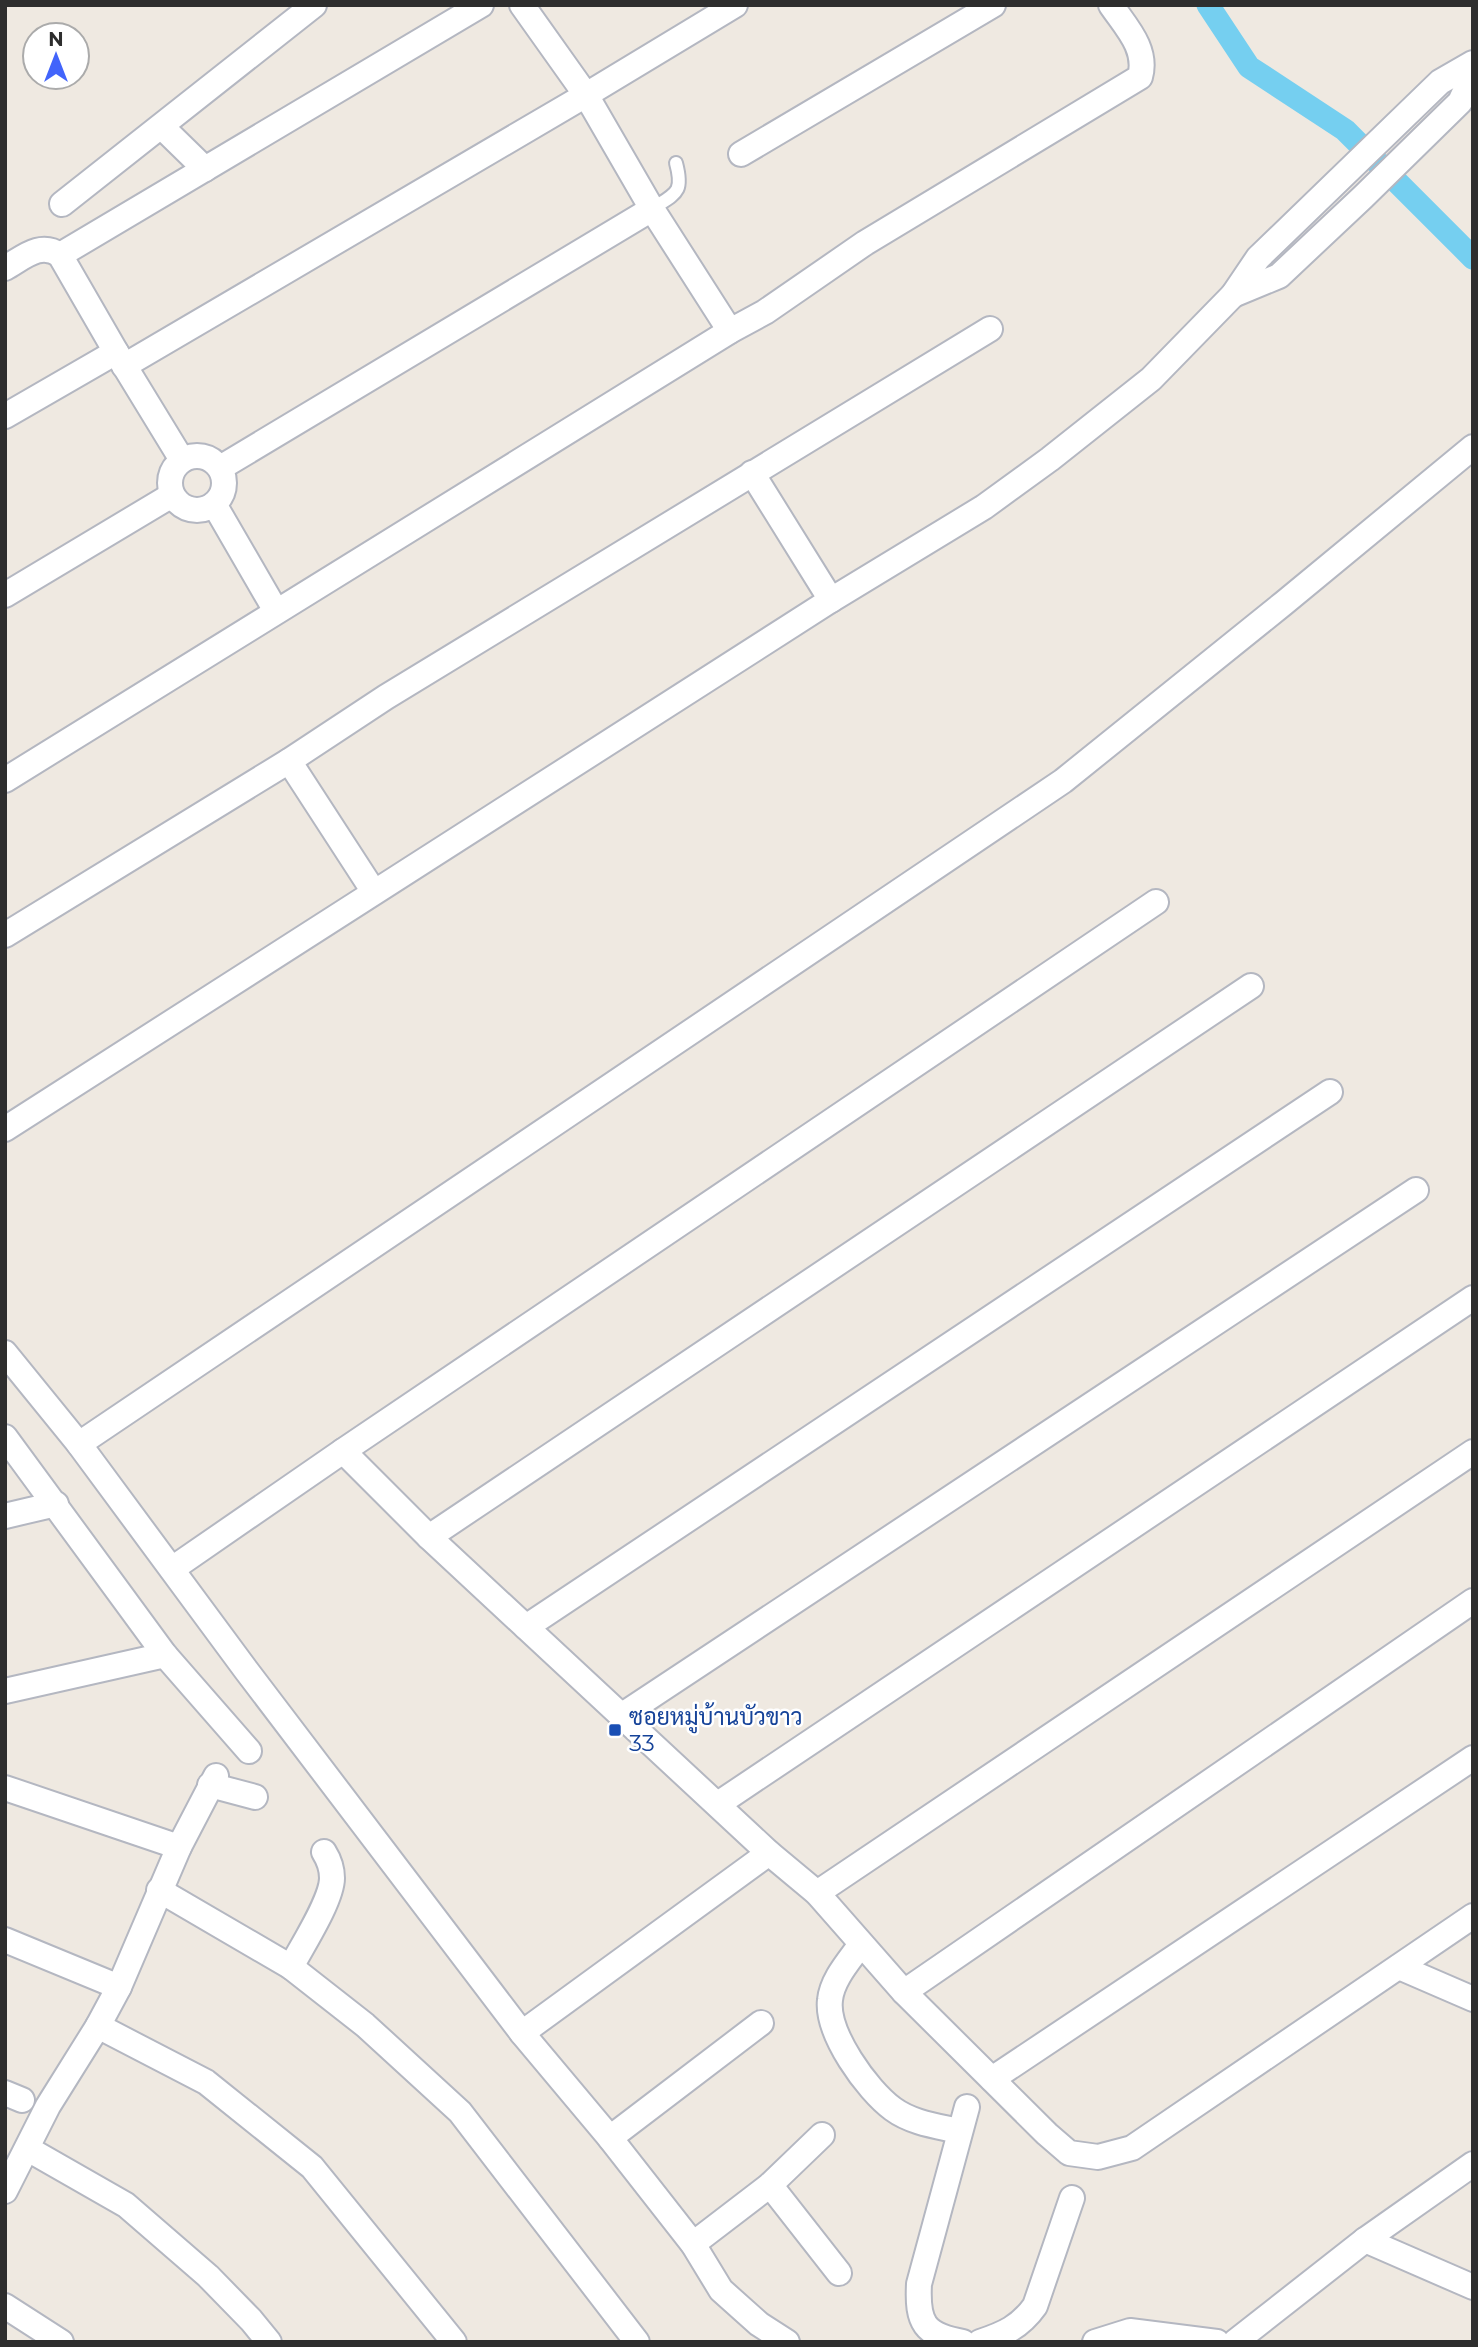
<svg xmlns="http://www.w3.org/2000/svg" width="1478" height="2347" font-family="Montserrat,Sarabun,sans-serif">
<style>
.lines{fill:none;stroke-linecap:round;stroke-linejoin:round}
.canal{stroke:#75cff0;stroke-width:23}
.service-casing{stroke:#b4b7c1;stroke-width:16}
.minor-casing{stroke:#b4b7c1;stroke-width:28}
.service{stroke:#fff;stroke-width:12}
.minor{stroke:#fff;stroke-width:24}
.transit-dot{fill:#1a4fb4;stroke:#fff;stroke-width:2.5}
.labels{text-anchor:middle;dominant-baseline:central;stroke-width:5;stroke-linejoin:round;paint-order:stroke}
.transit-label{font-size:23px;fill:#164399;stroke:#fff;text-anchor:start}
</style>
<rect width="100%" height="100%" fill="#efe9e1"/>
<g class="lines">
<path class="canal" d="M1208,5L1249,67L1345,130L1473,258"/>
<g class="service-casing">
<path id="service" d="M652,209C676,193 684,193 676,163"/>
</g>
<g class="minor-casing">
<g id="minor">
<path d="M522,5L586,95L652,209L730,331"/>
<path d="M162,127L205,169"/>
<path d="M741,154L993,5"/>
<path d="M62,204L314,5"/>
<path d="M60,255L481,5"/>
<path d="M5,268C23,258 40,241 60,255L116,352L182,460"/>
<path d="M1233,295L1279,276L1363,197L1460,102L1473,74"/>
<path d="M124,366L586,95L735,5"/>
<path d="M5,416L116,352"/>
<circle cx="197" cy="483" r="27"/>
<path d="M220,468L652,209"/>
<path d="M752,473L831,600"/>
<path d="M214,504L276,611"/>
<path d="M5,595L172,495"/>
<path d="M289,761L374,892"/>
<path d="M5,780L730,331L765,312L865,243L1140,77C1148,49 1126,27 1111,5"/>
<path d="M5,935L289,761L386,697L990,329"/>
<path d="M5,1129L831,600L984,507L1050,459L1151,379L1233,295L1258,258L1440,82L1473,63"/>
<path d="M5,1353L79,1444L246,1670L522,2033L610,2138L693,2244L721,2290L759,2324L787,2342"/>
<path d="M5,1437L165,1655L249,1751"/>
<path d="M79,1444L1063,781L1284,603L1473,447"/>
<path d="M343,1451L429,1537L769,1853L817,1893L904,1992L1047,2134L1069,2153L1098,2157L1132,2148L1473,1916"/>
<path d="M5,1516L56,1504"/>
<path d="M429,1537L1251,986"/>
<path d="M172,1569L343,1451L1156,902"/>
<path d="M526,1627L1330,1092"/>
<path d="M5,1691L165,1655"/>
<path d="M621,1716L1416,1190"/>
<path d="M210,1785L255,1797"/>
<path d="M5,1788L179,1847"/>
<path d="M718,1804L1473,1298"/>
<path d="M159,1890L291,1967L365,2025L460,2112L637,2342"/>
<path d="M817,1893L1473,1452"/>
<path d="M5,1940L119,1987"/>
<path d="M861,1944C850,1960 832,1979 830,2000C826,2033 867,2090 893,2109C912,2123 937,2126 959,2131"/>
<path d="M291,1967C302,1946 332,1900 332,1878C332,1868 329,1860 324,1852"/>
<path d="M1399,1967L1473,1999"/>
<path d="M904,1992L1473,1601"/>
<path d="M98,2026L206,2082L312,2167L454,2342"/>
<path d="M522,2033L769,1853"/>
<path d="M992,2079L1473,1758"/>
<path d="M5,2093L22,2100"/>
<path d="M610,2138L761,2023"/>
<path d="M28,2149L126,2205L208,2276L251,2320L269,2342"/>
<path d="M770,2185L839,2273"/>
<path d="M5,2191L48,2106L98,2026L119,1987L179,1847L216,1776"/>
<path d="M1365,2240L1473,2287"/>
<path d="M693,2244L770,2185L822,2135"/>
<path d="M5,2306L61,2342"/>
<path d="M963,2342C924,2335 917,2323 919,2284L967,2107"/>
<path d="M980,2342C1004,2334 1020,2327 1035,2306L1072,2198"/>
<path d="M1095,2342L1130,2331L1217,2342"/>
<path d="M1235,2342L1365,2240L1473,2164"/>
</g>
</g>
<use href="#service" class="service"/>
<use href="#minor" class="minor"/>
</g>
<rect class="transit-dot" x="608" y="1723" width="14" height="14" rx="3.5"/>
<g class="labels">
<g class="transit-label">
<text x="629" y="1717">ซอยหมู่บ้านบัวขาว<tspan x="629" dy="26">33</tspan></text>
</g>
</g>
<rect width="1478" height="2347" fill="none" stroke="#2e2e2e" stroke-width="14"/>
<g transform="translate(56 56)"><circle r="33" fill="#ffffff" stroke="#ababab" stroke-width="2"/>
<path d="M0-5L12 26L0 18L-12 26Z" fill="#4264fb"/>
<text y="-10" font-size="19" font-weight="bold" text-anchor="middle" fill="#2e2e2e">N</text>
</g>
</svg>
